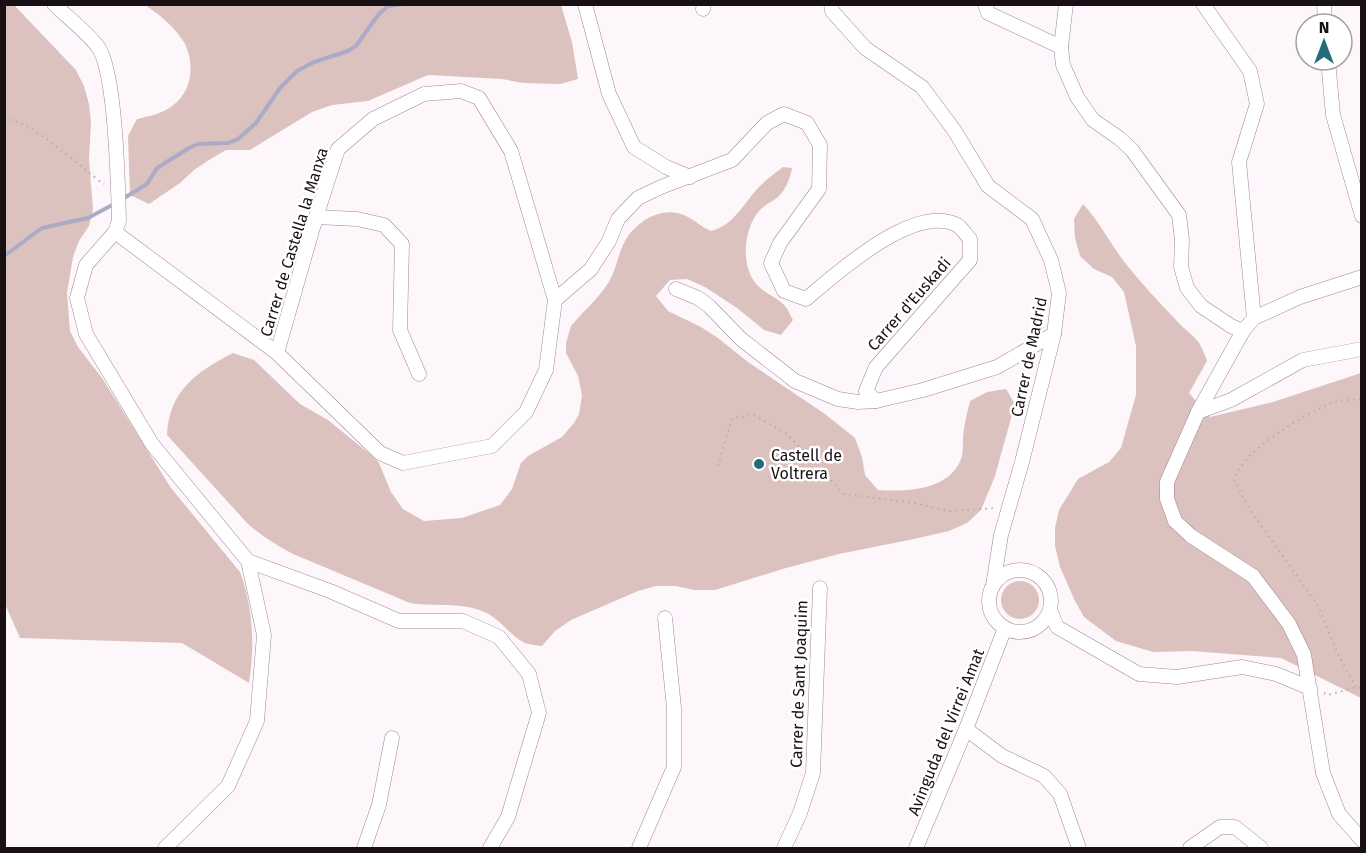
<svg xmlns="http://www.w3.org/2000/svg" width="1366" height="853" font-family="'Fira Sans',sans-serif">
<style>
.green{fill:#dbc2be}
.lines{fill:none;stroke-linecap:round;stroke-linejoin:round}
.stream{stroke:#acabc7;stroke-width:4}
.street-casing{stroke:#a18698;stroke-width:15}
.path{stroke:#b4adb1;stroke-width:2;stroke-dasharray:1.5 4.5;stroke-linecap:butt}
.street{stroke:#fff;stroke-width:14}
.poi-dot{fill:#246c79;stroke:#fff;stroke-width:2}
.labels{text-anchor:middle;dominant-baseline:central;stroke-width:5;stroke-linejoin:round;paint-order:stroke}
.street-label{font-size:16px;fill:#191016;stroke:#fff}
.poi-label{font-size:16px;fill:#191016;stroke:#fff;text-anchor:start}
</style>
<rect width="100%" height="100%" fill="#fdf7fb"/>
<g class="green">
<path d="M4,5H14L76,70L84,86L89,104L91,122L89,159L93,209L89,226L79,241L73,257L67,293L70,331L78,347L102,378L171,488L240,572C253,607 255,646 249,683L182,643L20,638L5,604Z"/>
<path d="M145,5H561L572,42L578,79L560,84L523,83L502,79L428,75L368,101L332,105L312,112L250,150H226L209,160L194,170L180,183L149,204L130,195L128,136L137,119C149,116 162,114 172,106C192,92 195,65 185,44C176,28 160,15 145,5Z"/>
<path d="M783,167L792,168C790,179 786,189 778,197C772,202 764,205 759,211C744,229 741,262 754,281C763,294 774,295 783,304C788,308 790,315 793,320L781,335L764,330L737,308L705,287L687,279L670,280L656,296L668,311L701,327L718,338L748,362L825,414L855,438L862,457L865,475L878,490C908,492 952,490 962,456C963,450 963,444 963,438C964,425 967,413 970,401L987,392L1006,389L1015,404L995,476L981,510L967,523L949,531L914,539L839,554L786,568L715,590H694L676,586H656L638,591L571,620L555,631L542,646C536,645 528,645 523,642C508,634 499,617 482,611C460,602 433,607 410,603L293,554C276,545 261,536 247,523L167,435C169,391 196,372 233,353L254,360L300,404L328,420L371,455L379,463L391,492L403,509L424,521L462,518L500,505L512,489L521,463L528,456L562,437L574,423L579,414L582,395L578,376L566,353V343L571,326C584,310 603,295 612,276C617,264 619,252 625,241C637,221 661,206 684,215C694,219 701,227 711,231C735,225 744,202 760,186C767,179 775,173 783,167Z"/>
<path d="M1083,204C1100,222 1110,244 1126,264C1141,283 1158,301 1175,319C1192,338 1198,334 1207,361L1189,393L1210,417L1273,402L1361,373V698L1281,658L1192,651L1153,652L1116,641L1084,617L1075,601L1060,567L1055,546V528L1059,510L1078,479L1109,462L1121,448L1136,395V346L1124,292L1112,277L1094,269L1080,256L1075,238L1074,219Z"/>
<circle cx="1020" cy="600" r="19"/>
</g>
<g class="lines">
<g class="stream">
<path d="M121,200L147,184L157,168L189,148L198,144L228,143L238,139L256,123L280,88L297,71L314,62L348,51L356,46L378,15L388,6L402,4"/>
<path d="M4,256L42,228L88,218L114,204"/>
</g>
<g class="street-casing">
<g id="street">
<path d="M54,4C67,17 87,32 98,47C116,72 118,185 119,221L115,232L86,265L77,298L86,334L152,444L248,561L264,635L257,721L228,786L165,848"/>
<path d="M585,4L609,94L634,147L666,167L690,177"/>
<path d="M831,4L832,11L865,48L922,87L954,130L988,186L1032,219L1051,260L1059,293L1054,334L1022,462L1001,535L993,586"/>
<path d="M985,4L988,13L1061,47"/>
<path d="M1066,4L1061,47L1063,65L1077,97L1093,120L1119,138L1132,150L1179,215L1182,240L1181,267L1187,288L1201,306L1231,326L1243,331"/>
<path d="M1203,4L1250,71L1257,104L1239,162L1254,318"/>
<path d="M1324,4L1325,24"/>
<path d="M703,9L704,4"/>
<path d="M1328,60L1333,115L1362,216"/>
<path d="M316,217L357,219L384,225L402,244L400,330L419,374"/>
<path d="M115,232L277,353L380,453L403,463L492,446L526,412L546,370L555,300L511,151L479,98L461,91L424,94L373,119L338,149L316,217L277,353"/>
<path d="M1362,277L1300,297L1254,318L1243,331L1198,412L1167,482V499L1175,521L1191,536L1253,576L1289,624L1304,655L1323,773L1339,814L1362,840"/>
<path d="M676,289L698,298L709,306L741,339L795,381L838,399L858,402L876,401L923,390L997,367L1054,334"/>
<path d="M555,300L591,269L609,241L618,219L638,198L661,187L732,160L767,123L784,114L807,123L820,145L819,189L780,243L771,263L784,291L806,299C837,273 914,203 957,225C962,228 966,235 970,239V260L876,367L866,391L876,401"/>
<path d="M1198,412L1231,400L1303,360L1362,349"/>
<path d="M248,561L330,591L399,621H463L499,637L529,674L539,713L508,817L490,848"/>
<circle cx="1020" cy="601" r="31"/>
<path d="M1050,610L1057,627L1139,674L1177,677L1242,667L1276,674L1310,688"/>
<path d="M966,729L1002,756L1044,776L1060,794L1079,848"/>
<path d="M364,848L379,805L392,738"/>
<path d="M639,848L674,767V708L665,618"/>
<path d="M784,848L800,813L813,773L820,588"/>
<path d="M916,848L966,729L1005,628"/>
<path d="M1190,848L1220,827H1235L1261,848"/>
</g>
</g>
<g class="path">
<path d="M4,119C34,120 79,168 104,184"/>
<path d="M718,466L732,418L754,415L787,434L844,494L915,503L948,511L997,508"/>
<path d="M1356,687L1338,654L1318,606L1249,508L1234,480C1242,451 1302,416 1329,404C1338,400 1351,400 1362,399"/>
<path d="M1324,693L1328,695L1356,687L1362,688"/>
</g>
<use href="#street" class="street"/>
</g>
<circle class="poi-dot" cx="759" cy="464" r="6"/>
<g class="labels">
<g class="street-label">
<text transform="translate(294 242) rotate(-73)">Carrer de Castella la Manxa</text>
<text transform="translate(909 304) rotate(-49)">Carrer d'Euskadi</text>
<text transform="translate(1029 357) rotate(-78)">Carrer de Madrid</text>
<text transform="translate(799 684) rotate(-88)">Carrer de Sant Joaquim</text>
<text transform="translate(946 732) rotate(-68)">Avinguda del Virrei Amat</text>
</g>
<g class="poi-label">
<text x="771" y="455">Castell de<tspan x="771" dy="18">Voltrera</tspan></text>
</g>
</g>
<rect width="1366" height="853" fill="none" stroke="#191016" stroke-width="12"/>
<g transform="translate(1324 42)"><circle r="28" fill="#ffffff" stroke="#a39fa2" stroke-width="1.5"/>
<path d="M0-4.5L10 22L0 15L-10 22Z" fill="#246c79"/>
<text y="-9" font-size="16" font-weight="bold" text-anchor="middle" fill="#191016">N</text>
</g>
</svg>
